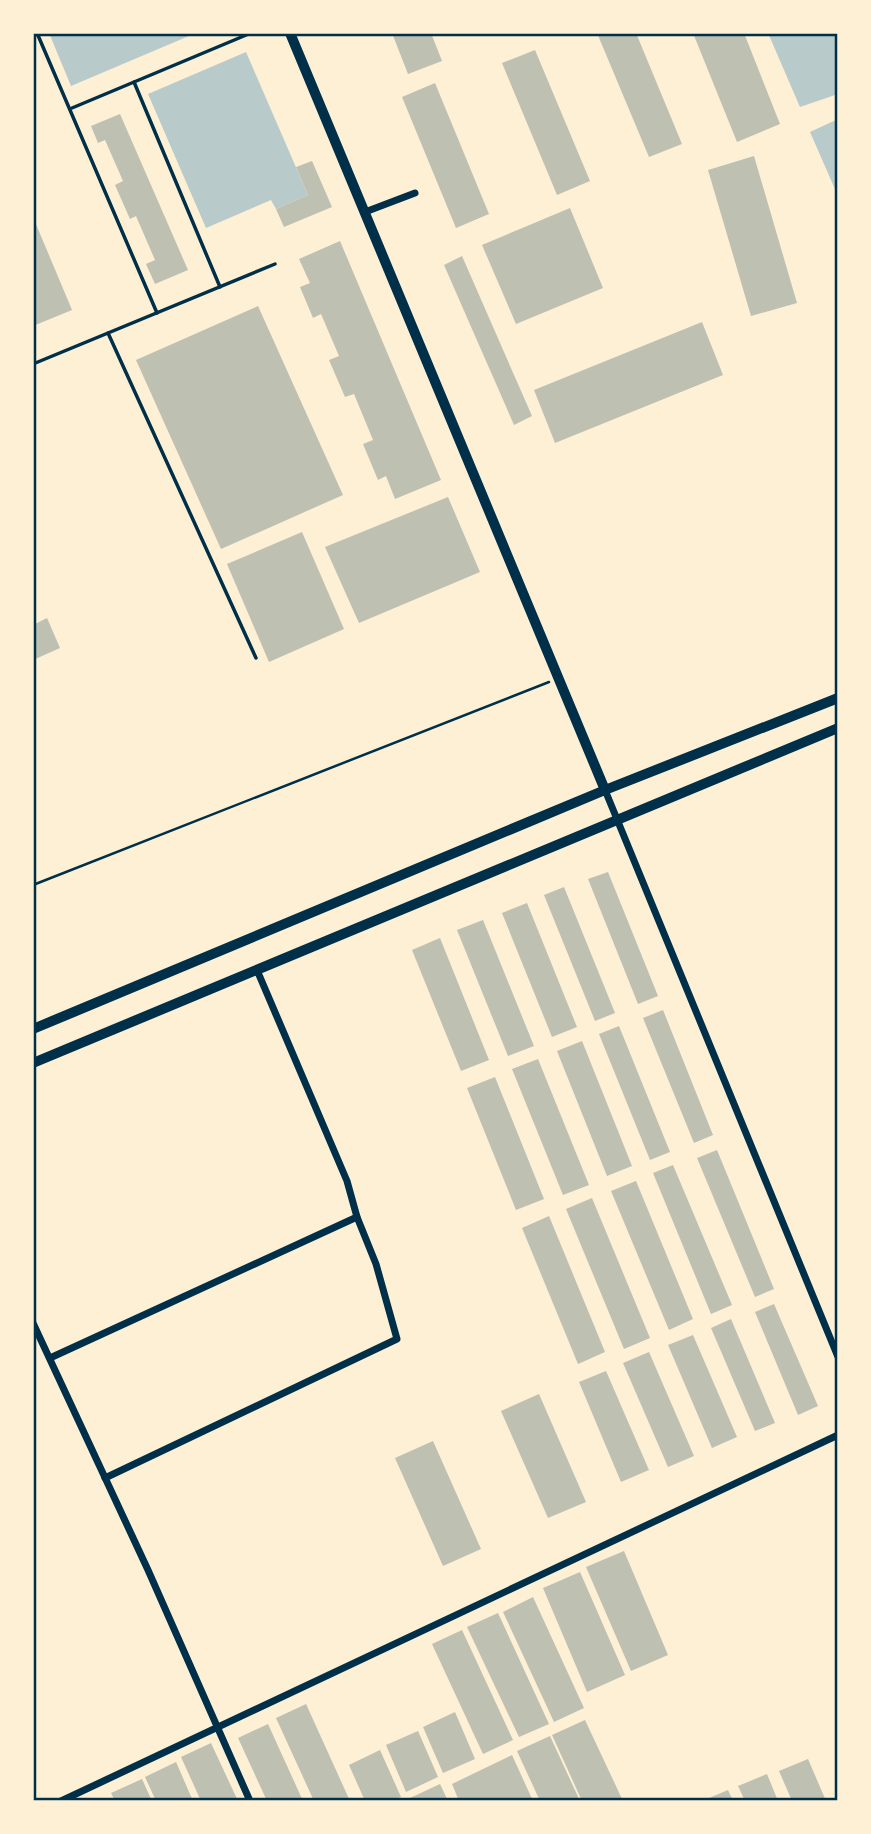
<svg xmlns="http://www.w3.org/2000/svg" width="871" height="1834" font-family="'Fira Sans Condensed',sans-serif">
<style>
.green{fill:#b9caca}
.building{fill:#bec0b2}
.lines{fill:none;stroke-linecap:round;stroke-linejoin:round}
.path{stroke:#003049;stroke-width:2.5}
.service{stroke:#003049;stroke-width:3.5}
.minor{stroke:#003049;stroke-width:7}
.tertiary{stroke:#003049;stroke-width:10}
.secondary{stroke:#003049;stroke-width:10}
.neatline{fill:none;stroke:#003049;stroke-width:2.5}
</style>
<rect width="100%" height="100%" fill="#fdf0d5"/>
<g class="green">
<path d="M49,33H196L71,86Z"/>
<path d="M768,33H838V94L800,107Z"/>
<path d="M246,52L308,195L276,209L271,200L206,228L148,94Z"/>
<path d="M838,119V196L810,132Z"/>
</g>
<g class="building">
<path d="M392,33H431L442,61L408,74Z"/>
<path d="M597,33H636L682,144L649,157Z"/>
<path d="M693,33H744L780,124L737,142Z"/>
<path d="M535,50L590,181L557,195L502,63Z"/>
<path d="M435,83L489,214L456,228L402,97Z"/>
<path d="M120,114L188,270L155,284L146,264L155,260L136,216L130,219L115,185L123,181L105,140L98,143L91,126Z"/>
<path d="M754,156L797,303L751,316L708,170Z"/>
<path d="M312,161L332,207L284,227L276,209L308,195L296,167Z"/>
<path d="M570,208L603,288L516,324L482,245Z"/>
<path d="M33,217L72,310L33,326Z"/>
<path d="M340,241L441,480L395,499L386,476L378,480L363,444L373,440L354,394L345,397L329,360L339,356L321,314L313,318L300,287L310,283L299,259Z"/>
<path d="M462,256L532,416L514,425L444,265Z"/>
<path d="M258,306L343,495L221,549L136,360Z"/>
<path d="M702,322L723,375L555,443L534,390Z"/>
<path d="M448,497L480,572L359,623L325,547Z"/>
<path d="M302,532L344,629L269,662L227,564Z"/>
<path d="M47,618L60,648L33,660V625Z"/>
<path d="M608,872L658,996L638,1004L588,879Z"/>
<path d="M564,887L615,1013L595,1021L544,895Z"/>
<path d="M527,903L577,1027L552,1037L502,913Z"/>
<path d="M483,920L534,1046L508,1056L457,930Z"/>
<path d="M440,938L489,1060L461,1071L412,950Z"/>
<path d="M663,1010L713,1135L694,1143L643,1018Z"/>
<path d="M619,1026L670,1152L650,1160L599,1034Z"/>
<path d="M582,1041L632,1166L607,1176L557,1051Z"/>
<path d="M538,1059L589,1185L563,1195L512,1069Z"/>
<path d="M495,1077L544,1199L516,1210L467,1088Z"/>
<path d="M717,1150L774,1289L755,1297L697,1158Z"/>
<path d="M673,1165L732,1305L711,1314L653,1173Z"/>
<path d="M636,1181L693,1319L669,1330L611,1191Z"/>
<path d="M592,1198L650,1338L624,1349L566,1209Z"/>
<path d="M549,1216L605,1352L578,1364L522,1228Z"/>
<path d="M774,1304L818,1406L798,1415L755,1312Z"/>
<path d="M731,1319L775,1423L755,1431L711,1328Z"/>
<path d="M693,1335L737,1437L712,1448L668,1345Z"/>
<path d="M649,1352L694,1456L668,1467L623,1363Z"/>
<path d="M606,1371L649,1470L621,1482L579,1382Z"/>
<path d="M539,1394L586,1502L548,1518L501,1411Z"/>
<path d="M433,1441L481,1549L443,1566L395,1458Z"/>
<path d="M624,1551L668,1655L631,1671L586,1567Z"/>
<path d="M580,1572L625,1675L587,1692L543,1588Z"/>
<path d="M533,1597L584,1708L554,1722L503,1612Z"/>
<path d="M498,1613L549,1724L519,1737L467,1627Z"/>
<path d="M462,1630L513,1740L483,1754L432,1644Z"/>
<path d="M306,1704L350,1801H314L276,1718Z"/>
<path d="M455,1712L475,1759L443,1773L423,1727Z"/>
<path d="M585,1720L623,1801H582L552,1735Z"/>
<path d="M268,1724L303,1801H267L238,1738Z"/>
<path d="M418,1731L438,1777L406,1792L386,1745Z"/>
<path d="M550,1736L580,1801H540L517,1751Z"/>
<path d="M211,1743L238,1801H201L181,1757Z"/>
<path d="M380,1750L401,1797L391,1801H365L349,1765Z"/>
<path d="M512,1755L533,1801H459L452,1784Z"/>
<path d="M808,1759L826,1801H792L779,1771Z"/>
<path d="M176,1762L193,1801H156L145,1777Z"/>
<path d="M767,1774L778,1801H745L738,1786Z"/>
<path d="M142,1779L152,1801H115L111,1793Z"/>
<path d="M440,1784L448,1801H411L410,1798Z"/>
<path d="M728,1790L733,1801H702Z"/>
</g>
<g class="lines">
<path class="path" d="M33,885L549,682"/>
<g class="service">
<path d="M37,33L157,313"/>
<path d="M134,82L220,287"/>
<path d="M72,108L251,33"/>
<path d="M108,333L256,658"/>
<path d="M33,364L275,264"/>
</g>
<g class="minor">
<path d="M365,212L415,193"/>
<path d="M605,790L838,1357"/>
<path d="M33,1323L148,1570L250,1801"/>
<path d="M50,1358L357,1217"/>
<path d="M105,1478L397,1339L376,1264L357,1217L347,1181L257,970"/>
<path d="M61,1801L838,1435"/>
</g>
<path class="tertiary" d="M290,33L605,790"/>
<g class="secondary">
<path d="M33,1029L605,790L838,698"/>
<path d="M33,1063L838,728"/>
</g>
</g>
<rect width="871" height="1834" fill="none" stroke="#fdf0d5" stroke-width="70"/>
<rect x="35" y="35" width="801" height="1764" class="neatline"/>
</svg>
